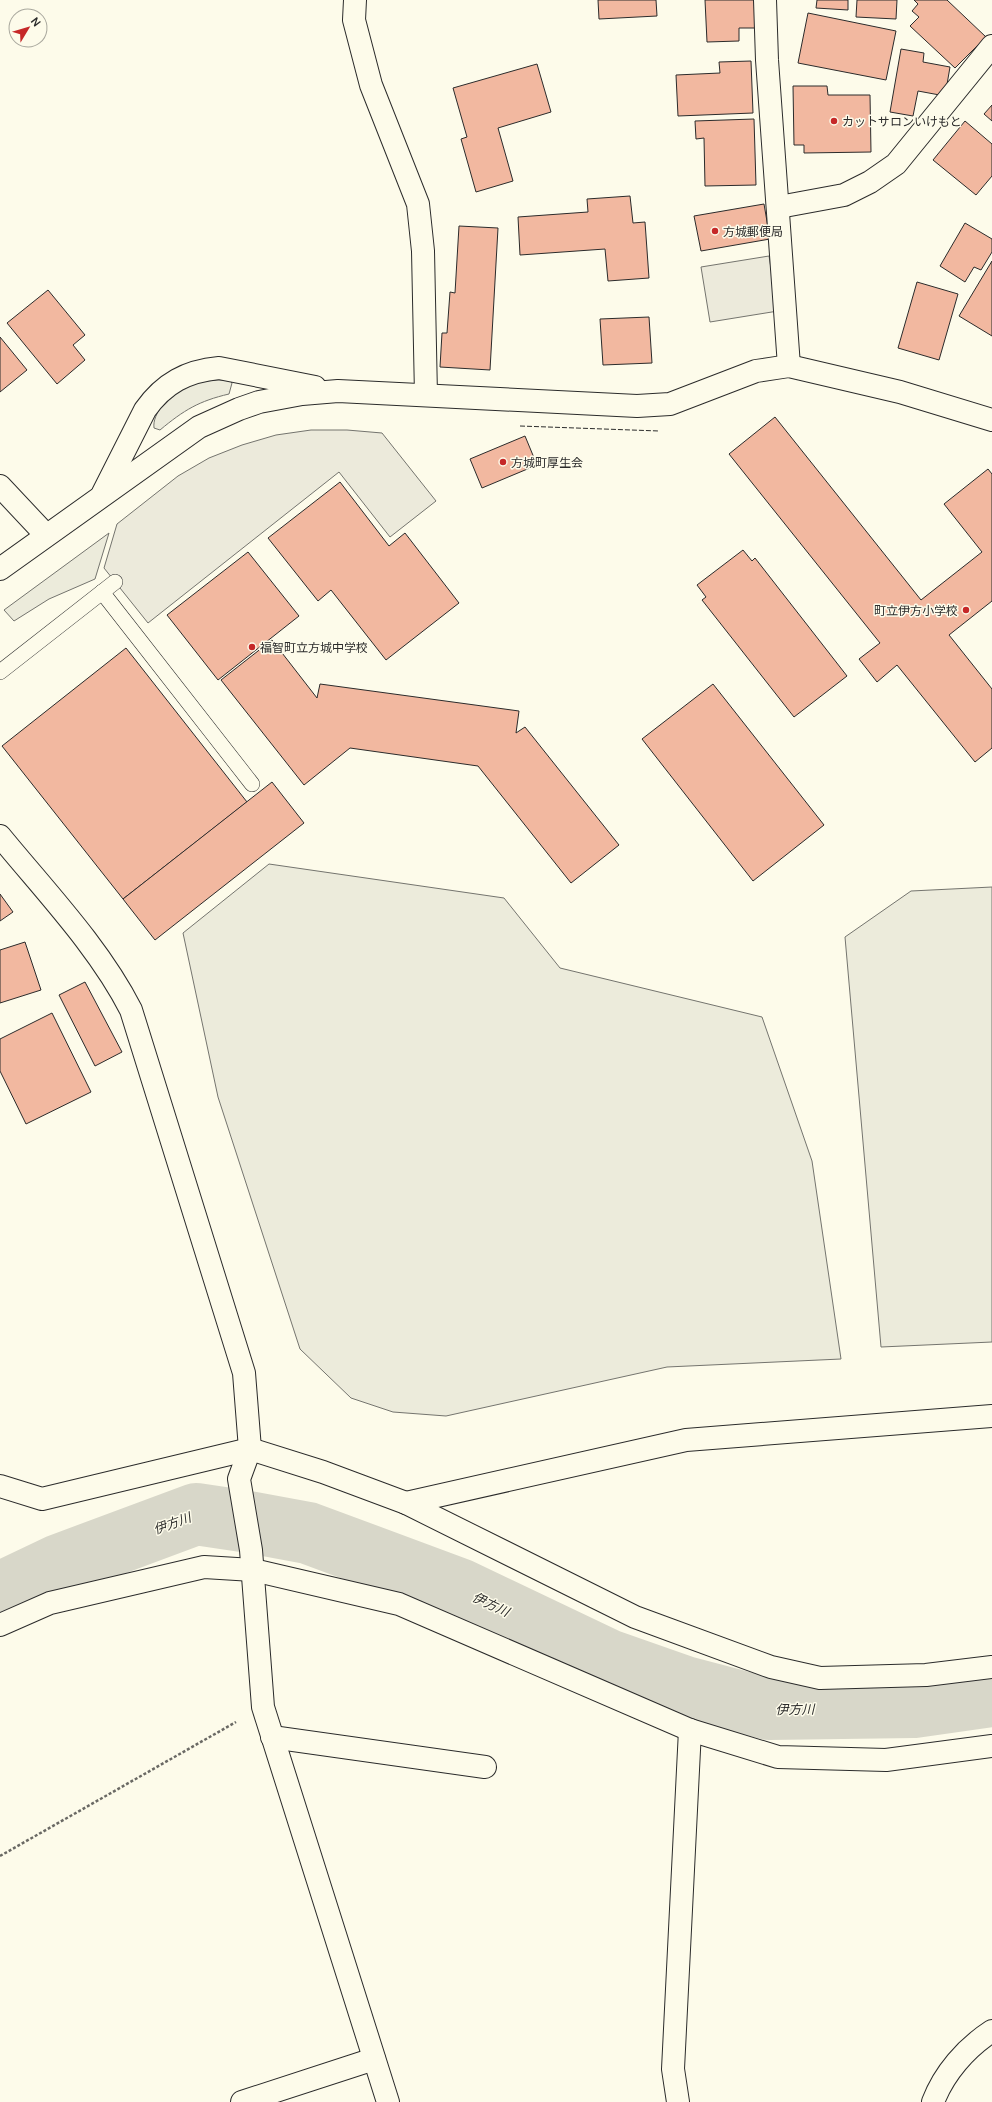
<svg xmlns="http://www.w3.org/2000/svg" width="992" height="2102" font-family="Manrope,'Noto Sans JP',sans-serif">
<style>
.green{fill:#ecebdb;stroke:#74746e}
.parking{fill:#eceadb;stroke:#74746e}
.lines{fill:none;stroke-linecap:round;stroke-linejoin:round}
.river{stroke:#d8d7c9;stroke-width:62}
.building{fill:#f2b8a0;stroke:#2b2b2b}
.lane-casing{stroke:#2b2b2b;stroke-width:16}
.street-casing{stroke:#2b2b2b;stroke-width:24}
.path{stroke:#6a6964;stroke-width:2.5;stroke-dasharray:3 2;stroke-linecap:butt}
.lane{stroke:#fdfbea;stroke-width:15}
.street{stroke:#fdfbea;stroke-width:22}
.fence{stroke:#2b2b2b;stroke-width:1;stroke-dasharray:5 2;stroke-linecap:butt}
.poi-dot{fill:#c62828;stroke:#fdfbea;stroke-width:1.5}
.labels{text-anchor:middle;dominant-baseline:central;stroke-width:3;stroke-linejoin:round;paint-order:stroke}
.poi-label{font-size:12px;fill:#2b2b2b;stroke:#fdfbea;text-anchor:start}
.water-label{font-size:13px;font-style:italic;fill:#2b2b2b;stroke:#fdfbea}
</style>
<rect width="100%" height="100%" fill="#fdfbea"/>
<g class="green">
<path d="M217,380H229L232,383L229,394C199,401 184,410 160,430L154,428C152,413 170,394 183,387C193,382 206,381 217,380Z"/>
<path d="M109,533L95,579L49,599L14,621L4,610Z"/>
<path d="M269,864L504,898L560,968L762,1017L812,1161L841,1359L667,1367L446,1416L393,1412L351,1398L300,1349L218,1097L183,933Z"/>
<path d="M992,887V1342L881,1347L845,937L911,891Z"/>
</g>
<g class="parking">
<path d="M769,256L778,311L710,322L701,267Z"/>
<path d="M311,430H347L382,433L436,501L390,537L339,472L148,623L104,568L117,524L178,476L209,458L242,445L276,435Z"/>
</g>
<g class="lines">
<path class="river" d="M0,1593L59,1565L196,1514L243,1521L308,1533L459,1589L608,1660L685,1687L769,1709L914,1707L992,1696"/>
</g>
<g class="building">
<path d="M598,0H656L657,16L599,19Z"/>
<path d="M705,0H759L761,28H739V41L707,42Z"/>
<path d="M817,0H848V10L816,8Z"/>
<path d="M857,0H897L896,19L856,17Z"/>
<path d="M914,0H947L986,37L955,68L910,26L919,17L912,11L918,4Z"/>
<path d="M808,13L896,31L886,80L798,63Z"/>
<path d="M901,49L924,53L923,62L950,67L945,96L918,91L913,116L890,112Z"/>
<path d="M751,61L753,113L678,116L676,75L720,73L719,62Z"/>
<path d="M537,64L551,112L498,128L513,181L476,192L461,139L467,137L453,88Z"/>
<path d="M793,86H827L828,95H870L871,152L804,153V145H794Z"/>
<path d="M992,105V121L984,114Z"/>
<path d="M754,119L756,185L705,186L704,138L696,139L695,121Z"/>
<path d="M965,121L992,144V176L976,195L933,160Z"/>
<path d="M630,196L633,223L645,222L649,278L608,281L605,249L520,255L518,217L588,212L587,199Z"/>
<path d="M764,204L770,239L701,251L694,216Z"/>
<path d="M965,223L992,239V252L981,270L974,267L965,282L940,266Z"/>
<path d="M459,226L498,228L490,370L440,367L442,333H447L450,292L455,293Z"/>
<path d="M992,261V336L959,316Z"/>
<path d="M917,282L958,294L939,360L898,348Z"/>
<path d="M48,290L85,335L73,345L85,360L57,384L7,323Z"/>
<path d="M649,317L652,363L603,365L600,319Z"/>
<path d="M0,337L27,370L0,392Z"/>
<path d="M775,417L921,600L982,552L944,504L988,469L992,474V601L949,635L992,689V748L975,762L897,665L877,682L859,659L880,643L729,454Z"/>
<path d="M525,436L537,465L482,488L470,459Z"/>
<path d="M340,482L389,546L405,533L459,603L386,660L331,590L318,601L268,538Z"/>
<path d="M743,550L752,561L755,558L847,676L794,717L702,600L706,597L697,585Z"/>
<path d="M248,552L299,616L218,680L167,615Z"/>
<path d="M272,640L317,698L320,684L519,711L516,733L525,727L619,845L571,883L478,766L350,748L304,785L221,680Z"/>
<path d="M126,648L247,802L123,899L2,746Z"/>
<path d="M713,684L824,825L753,881L642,739Z"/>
<path d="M272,782L304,823L155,940L123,899Z"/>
<path d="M0,894L13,912L0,921Z"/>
<path d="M25,942L41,990L0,1003V950Z"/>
<path d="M85,982L122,1052L95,1066L59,995Z"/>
<path d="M52,1013L91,1092L26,1124L0,1071V1039Z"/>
</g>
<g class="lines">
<g class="lane-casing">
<g id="lane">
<path d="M102,592L252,784"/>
<path d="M0,672L115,582"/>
</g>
</g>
<g class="street-casing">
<g id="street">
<path d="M355,0L354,20L371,85L418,204L423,251L426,395"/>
<path d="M765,0L767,60L789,366"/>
<path d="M779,207L844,195L870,182L896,164L992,46"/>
<path d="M0,486L46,535"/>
<path d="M103,493L145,410C164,383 187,371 219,368L315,387"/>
<path d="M0,569L199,427L239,409L259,402L302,394L338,391L637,406L670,404L756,371L789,366L900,392L992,420"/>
<path d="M0,836C45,891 99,947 131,1010L244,1373L250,1449L239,1479L251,1550L263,1707L388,2102"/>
<path d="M0,1486L42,1499L250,1449L323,1472L406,1503L635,1617L771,1667L820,1678L926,1675L992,1667"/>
<path d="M406,1503L686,1440L992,1416"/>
<path d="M0,1625L50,1603L204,1567L253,1570L399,1604L690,1730L778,1757L886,1760L992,1746"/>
<path d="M272,1737L485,1767"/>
<path d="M242,2102L374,2059"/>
<path d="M678,2102L673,2069L690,1730"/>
<path d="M933,2102C944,2073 966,2048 992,2031"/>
</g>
</g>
<path class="path" d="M0,1856L236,1722"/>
<use href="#lane" class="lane"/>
<use href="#street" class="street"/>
<path class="fence" d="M520,426L659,431"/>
</g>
<g class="poi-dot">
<circle cx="834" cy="121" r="4"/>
<circle cx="715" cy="231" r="4"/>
<circle cx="503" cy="462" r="4"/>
<circle cx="966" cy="610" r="4"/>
<circle cx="252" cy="647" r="4"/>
</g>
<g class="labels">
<g class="poi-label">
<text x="842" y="121">カットサロンいけもと</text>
<text x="723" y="231">方城郵便局</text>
<text x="511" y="462">方城町厚生会</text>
<text x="958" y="610" text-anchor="end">町立伊方小学校</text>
<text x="260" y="647">福智町立方城中学校</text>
</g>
<g class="water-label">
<text transform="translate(172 1523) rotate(-20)">伊方川</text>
<text transform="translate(491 1604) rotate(25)">伊方川</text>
<text transform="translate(795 1709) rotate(-1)">伊方川</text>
</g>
</g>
<g transform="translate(28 28) rotate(52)"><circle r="19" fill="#fdfbea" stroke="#a9a89e"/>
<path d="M0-3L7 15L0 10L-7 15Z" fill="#c62828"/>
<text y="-6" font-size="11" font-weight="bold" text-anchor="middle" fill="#2b2b2b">N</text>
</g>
</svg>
